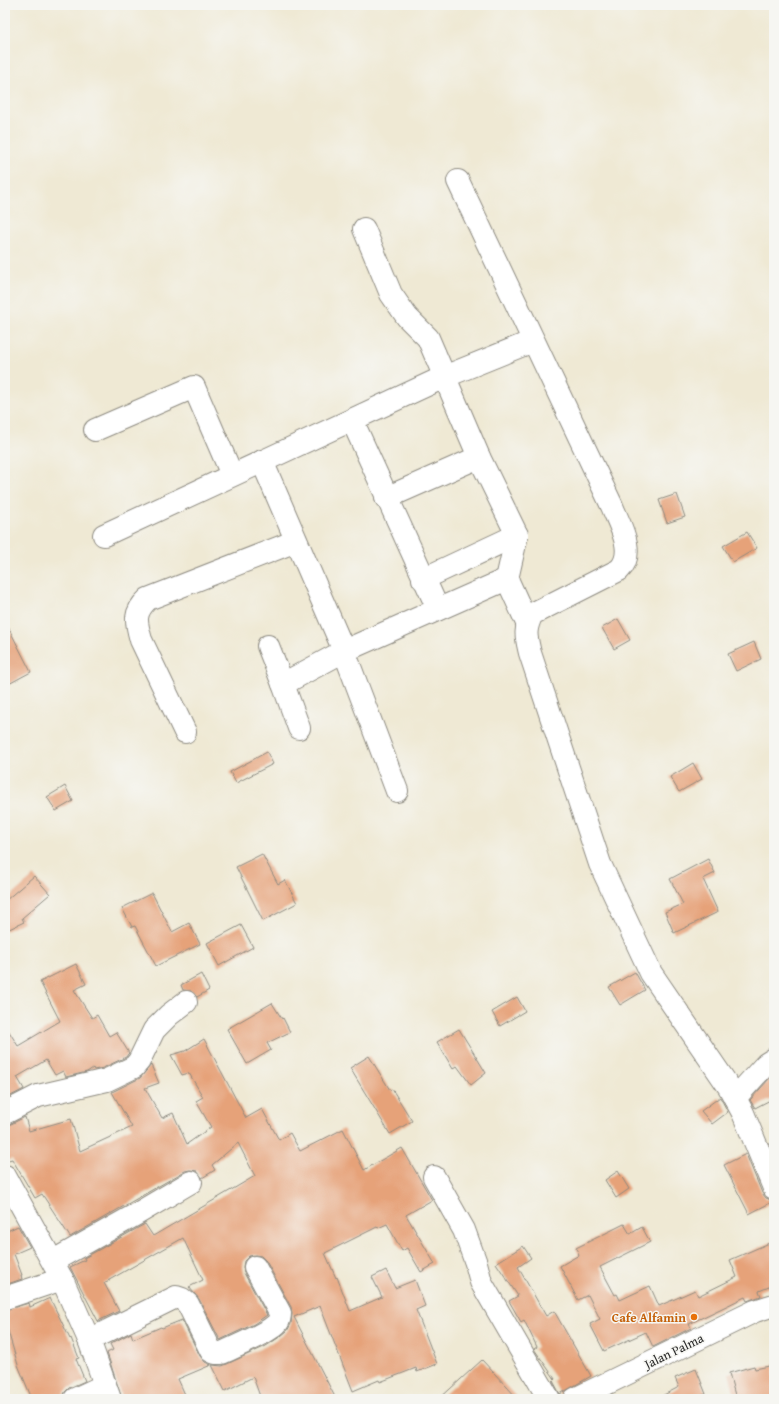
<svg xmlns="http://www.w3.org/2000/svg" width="779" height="1404" font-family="'Gentium Book Plus',serif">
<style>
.building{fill:#e6a279}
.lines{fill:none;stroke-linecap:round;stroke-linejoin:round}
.minor-casing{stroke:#8d8a80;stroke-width:24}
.minor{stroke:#fff;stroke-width:22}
.food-dot{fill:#e8710a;stroke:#f6f6f2;stroke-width:1.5}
.labels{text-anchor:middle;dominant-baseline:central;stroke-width:3;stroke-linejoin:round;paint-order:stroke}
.food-label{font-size:13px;font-weight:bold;fill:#c56008;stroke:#f6f6f2;text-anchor:end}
.street-label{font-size:13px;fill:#2b2b2b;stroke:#f6f6f2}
</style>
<rect width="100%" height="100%" fill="#f6f6f2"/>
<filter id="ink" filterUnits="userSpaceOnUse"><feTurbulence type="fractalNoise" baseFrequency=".025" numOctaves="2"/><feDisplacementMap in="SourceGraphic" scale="8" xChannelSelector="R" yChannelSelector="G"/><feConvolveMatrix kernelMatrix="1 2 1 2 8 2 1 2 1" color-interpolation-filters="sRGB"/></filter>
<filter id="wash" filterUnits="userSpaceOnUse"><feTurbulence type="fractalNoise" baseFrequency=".012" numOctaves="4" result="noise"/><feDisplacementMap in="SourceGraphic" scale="16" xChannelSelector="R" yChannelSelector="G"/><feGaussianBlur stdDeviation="0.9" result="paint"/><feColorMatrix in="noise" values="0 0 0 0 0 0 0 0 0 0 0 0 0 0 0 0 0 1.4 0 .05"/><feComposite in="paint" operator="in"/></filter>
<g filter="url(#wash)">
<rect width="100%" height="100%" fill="#efe9d4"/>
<g id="blocks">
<g class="building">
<path d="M677,494L685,517L667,523L659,500Z"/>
<path d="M747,532L757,548L733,562L723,546Z"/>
<path d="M618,619L630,640L614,649L602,628Z"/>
<path d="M5,621L31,672L5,686Z"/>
<path d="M754,642L761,659L736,671L728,654Z"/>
<path d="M267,752L273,764L236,783L230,772Z"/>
<path d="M693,763L702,779L679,792L670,777Z"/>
<path d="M65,786L73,801L56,811L47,797Z"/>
<path d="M262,854L278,884L285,880L297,903L263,921L236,867Z"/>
<path d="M708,859L715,873L703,879L718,912L674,933L665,912L683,904L670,879Z"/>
<path d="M34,876L50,894L22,918L24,922L5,931V901Z"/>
<path d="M152,893L172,932L189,923L200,944L156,966L135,926L132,927L122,908Z"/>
<path d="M241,925L253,947L219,966L207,943Z"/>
<path d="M76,964L86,984L74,990L92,1018L97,1015L109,1036L116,1032L129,1053L128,1054L126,1057L103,1068L94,1070L93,1068L87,1072L66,1077L63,1071L55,1075L46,1060L17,1077L24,1089L5,1099V1025L18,1046L60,1021L40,982Z"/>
<path d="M635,972L645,990L620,1005L609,987Z"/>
<path d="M201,974L209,990L197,997L191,991L183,990L181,985Z"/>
<path d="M517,997L525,1011L500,1026L492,1012Z"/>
<path d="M272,1003L282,1019L283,1018L290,1032L267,1043L271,1050L247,1064L227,1029Z"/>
<path d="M459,1029L486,1073L471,1085L457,1066L453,1069L437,1042Z"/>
<path d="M204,1039L246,1118L262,1109L279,1140L290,1133L300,1151L343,1129L364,1170L402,1148L432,1200L406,1215L435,1264L421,1272L407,1248L402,1251L387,1224L378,1228L377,1227L325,1253L336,1278L337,1277L350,1311L382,1297L372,1277L386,1270L395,1288L415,1280L425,1306L416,1310L437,1364L417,1372L416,1368L380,1382L379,1380L353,1391L320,1306L294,1317L336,1399H261L253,1377L225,1391L212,1365L222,1366L227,1364L266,1346L281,1336L287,1331L291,1324L292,1314L291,1307L266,1261L261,1256L255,1255L249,1256L244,1261L243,1267L244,1273L267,1315L254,1324L220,1340L199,1299L189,1287L203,1280L183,1238L104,1283L119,1311L98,1321L70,1267L85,1260L84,1258L145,1224L153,1236L255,1176L238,1143L212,1165L215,1170L202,1178L197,1171L190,1170L185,1171L70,1237L42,1194L35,1198L12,1159L5,1161V1125L11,1124L25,1117L29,1131L71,1119L80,1151L132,1127L112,1092L140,1078L151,1065L159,1083L145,1088L162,1118L173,1113L187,1144L211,1127L196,1101L203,1097L189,1073L182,1075L171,1055L185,1051Z"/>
<path d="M369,1056L390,1090L392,1089L412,1121L390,1134L350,1068Z"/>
<path d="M774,1076V1098L755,1108L750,1100L769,1079Z"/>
<path d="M720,1097L728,1112L712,1124L701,1111Z"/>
<path d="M746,1154L762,1193L766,1198L771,1200L772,1202L749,1214L724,1165Z"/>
<path d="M618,1171L629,1189L616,1198L605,1180Z"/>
<path d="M624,1224L630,1234L642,1227L650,1242L600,1267L615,1295L617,1294L620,1300L650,1286L659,1306L695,1290L698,1296L737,1277L730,1260L774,1241V1285L759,1291L761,1296L747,1301L745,1297L689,1324L691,1328L653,1347L646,1332L604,1351L590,1324L600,1319L588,1295L578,1300L560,1266L579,1255L576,1248Z"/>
<path d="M18,1226L30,1247L14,1254L22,1275H21L22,1279L5,1285V1232Z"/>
<path d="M523,1246L531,1258L518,1267L546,1316L554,1311L591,1376L560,1394L553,1381L555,1379L534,1349L537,1347L524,1320L521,1322L509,1301L518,1296L496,1263Z"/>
<path d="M50,1298L70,1339L71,1338L79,1358L76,1359L85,1381L69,1388L65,1392L63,1399H32L18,1365L5,1321V1310L29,1303L30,1307Z"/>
<path d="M182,1320L200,1356L205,1362L211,1365L178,1379L187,1399H122L107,1353L113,1350L110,1344L131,1333L133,1339L161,1327L162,1328Z"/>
<path d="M482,1360L518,1399H439Z"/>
<path d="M774,1365V1399H736L729,1373L754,1366L755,1369Z"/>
<path d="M696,1369L706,1394L693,1399H656L679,1387L675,1378Z"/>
</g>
</g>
</g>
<g filter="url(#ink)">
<use href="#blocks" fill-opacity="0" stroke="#8d8a80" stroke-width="1"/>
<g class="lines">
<g class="minor-casing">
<g id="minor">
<path d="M458,181L612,506C619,524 637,553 619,570L532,614C524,631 526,636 530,653L600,864L651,973L729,1087L743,1113L774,1188"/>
<path d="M364,229L391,294L407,317L428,338L479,457L517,535L507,579L527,623"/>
<path d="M352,420L438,609"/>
<path d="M95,430L194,387L232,475"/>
<path d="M262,461L344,651L397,791"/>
<path d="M386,498L479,457"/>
<path d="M104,535L444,377L533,341"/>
<path d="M423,579L517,535"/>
<path d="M268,646L283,684"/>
<path d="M299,728L283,684L344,651L507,579"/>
<path d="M185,732L141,640C136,622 133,613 148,599L296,541"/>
<path d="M735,1098L766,1064L774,1059"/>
<path d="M5,1113L38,1096L107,1080L134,1067L139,1061L154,1030L169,1015L186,1002"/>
<path d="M5,1176L62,1279L89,1340L110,1399"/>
<path d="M434,1177L464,1230L476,1263L481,1282L549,1399"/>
<path d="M53,1261L135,1215L191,1182"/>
<path d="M5,1298L62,1279"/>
<path d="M89,1340L176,1297L182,1299L188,1304L211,1351L215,1353H222C234,1347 271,1332 278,1322C280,1319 280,1316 280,1313L255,1267"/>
<path d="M75,1399L105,1385"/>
<path d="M575,1399L755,1311L774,1305"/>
</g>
</g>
<use href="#minor" class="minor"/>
</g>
</g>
<circle class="food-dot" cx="694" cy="1317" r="4"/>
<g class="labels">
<g class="food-label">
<text x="686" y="1317">Cafe Alfamin</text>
</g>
<g class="street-label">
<text transform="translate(674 1351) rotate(-26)">Jalan Palma</text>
</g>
</g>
<rect width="779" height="1404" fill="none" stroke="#f6f6f2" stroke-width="20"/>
</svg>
